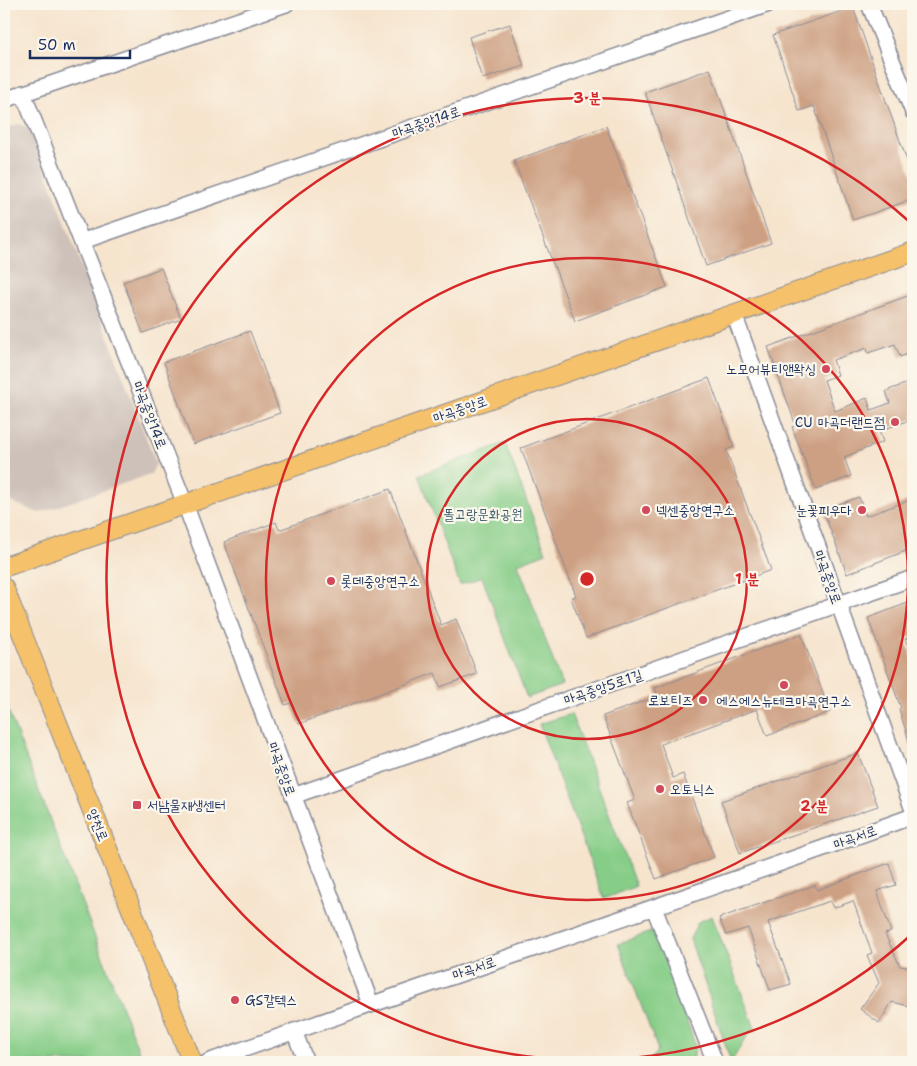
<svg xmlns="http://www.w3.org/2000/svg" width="917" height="1066" font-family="'Shantell Sans','Poor Story',sans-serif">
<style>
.industrial{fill:#cec1ba}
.green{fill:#86cd87;stroke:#507e72}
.building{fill:#cda083}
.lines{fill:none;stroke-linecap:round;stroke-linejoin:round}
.minor-casing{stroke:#888a96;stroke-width:18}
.major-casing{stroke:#888a96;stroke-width:21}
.minor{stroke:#fff;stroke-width:15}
.major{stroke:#f5c16b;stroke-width:19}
.ring{fill:none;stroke:#d62828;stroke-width:2.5}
.poi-dot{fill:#d1495b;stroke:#fbf7ec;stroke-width:2}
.labels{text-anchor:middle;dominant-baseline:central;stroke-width:4.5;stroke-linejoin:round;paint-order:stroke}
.street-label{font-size:14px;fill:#1b2f5e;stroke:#fbf7ec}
.poi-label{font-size:14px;fill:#1b2f5e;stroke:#fbf7ec;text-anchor:start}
.park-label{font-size:14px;fill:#3b5e6a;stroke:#fbf7ec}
.centre{fill:#d62828;stroke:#fbf7ec;stroke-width:2.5}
.ring-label{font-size:15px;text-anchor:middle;font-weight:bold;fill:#d62828;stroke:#fbf7ec;stroke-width:4.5;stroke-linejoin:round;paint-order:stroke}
</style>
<rect width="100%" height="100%" fill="#fbf7ec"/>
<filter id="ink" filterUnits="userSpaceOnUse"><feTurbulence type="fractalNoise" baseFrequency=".02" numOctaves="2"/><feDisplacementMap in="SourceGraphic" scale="10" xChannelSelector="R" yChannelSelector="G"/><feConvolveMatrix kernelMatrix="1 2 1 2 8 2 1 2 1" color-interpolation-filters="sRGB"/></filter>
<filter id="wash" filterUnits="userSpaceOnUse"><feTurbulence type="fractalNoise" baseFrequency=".0096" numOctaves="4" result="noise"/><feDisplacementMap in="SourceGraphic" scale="20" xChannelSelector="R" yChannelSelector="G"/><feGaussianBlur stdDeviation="1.12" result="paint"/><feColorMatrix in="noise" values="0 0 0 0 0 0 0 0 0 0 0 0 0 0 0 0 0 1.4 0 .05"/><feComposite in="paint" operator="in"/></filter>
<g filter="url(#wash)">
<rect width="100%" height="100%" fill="#f6e4cd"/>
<path class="industrial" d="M19,124L30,129L156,464L151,474L39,513L11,502L4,486V129Z"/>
<g class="green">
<path d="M505,443L546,553L518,564L562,685L527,698L482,577L460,585L419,475Z"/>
<path d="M4,700L143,1062H4Z"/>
<path d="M571,714L636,886L604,899L539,724Z"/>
<path d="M712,916L756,1031L751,1030L731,1062L690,939L698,922Z"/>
<path d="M656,930L695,1045L693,1062H649L658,1050L618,944Z"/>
</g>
<g id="blocks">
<g class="building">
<path d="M853,7L913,178V199L853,220L814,106L799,111L773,35Z"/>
<path d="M510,24L524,66L482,79L469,37Z"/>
<path d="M710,69L771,243L706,266L645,92Z"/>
<path d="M606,126L667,287L575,321L514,161Z"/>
<path d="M161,268L181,319L143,333L123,282Z"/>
<path d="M913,294V352L900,357L895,344L868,353L867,348L833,360L838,375L824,380L835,411L867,398L871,410L890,403L886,391L913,381V419L879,431L883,442L844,457L851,476L816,490L792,427L796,426L768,347Z"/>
<path d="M250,331L280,413L193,444L164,362Z"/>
<path d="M709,378L734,447L726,450L771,570L586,638L571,598L576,596L521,448Z"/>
<path d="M390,489L441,625L456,619L477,674L440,687L435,673L299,724L291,703L285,705L224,542L276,522L279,530Z"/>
<path d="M859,497L866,516L913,499V548L847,574L823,510Z"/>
<path d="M913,601V636L905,639L913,660V746L911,747L899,709L901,708L868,618Z"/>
<path d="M801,634L830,712L767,736L757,709L661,744L673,778L683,774L714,857L656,879L627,803L635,800L603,716L658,696L655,688Z"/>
<path d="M858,753L878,806L740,853L721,801Z"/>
<path d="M889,863L896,885L877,891L891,932L885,934L900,966L913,968V1007L892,1002L879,1023L860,1009L879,983L867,955L872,953L853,901L833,908L830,901L768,922L791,984L770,990L748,928L726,935L719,918L815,885L817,890Z"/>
</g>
</g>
</g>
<g filter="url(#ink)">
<use href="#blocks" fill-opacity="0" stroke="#888a96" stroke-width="1"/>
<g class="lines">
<g class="minor-casing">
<g id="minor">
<path d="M869,4L913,112"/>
<path d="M23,93L185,504L371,1004"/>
<path d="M4,100L286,4"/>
<path d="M83,241L769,4"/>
<path d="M734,314L913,810"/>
<path d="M293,796L913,578"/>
<path d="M654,908L715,1062"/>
<path d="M294,1031L306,1062"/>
<path d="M208,1062C442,978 679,901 913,816"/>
</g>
</g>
<g class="major-casing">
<g id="major">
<path d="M4,567L913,252"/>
<path d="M4,588L192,1062"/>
</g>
</g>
<use href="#minor" class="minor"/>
<use href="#major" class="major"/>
</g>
</g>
<g class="ring">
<circle cx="587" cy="579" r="160"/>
<circle cx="587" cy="579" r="321"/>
<path d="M912 934A481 481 0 1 1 912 224"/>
</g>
<g class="poi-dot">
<circle cx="826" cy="369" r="5"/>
<circle cx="895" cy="422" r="5"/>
<circle cx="646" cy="510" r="5"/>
<circle cx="862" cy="510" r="5"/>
<circle cx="331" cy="581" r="5"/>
<circle cx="784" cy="685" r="5"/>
<circle cx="703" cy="700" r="5"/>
<circle cx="660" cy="789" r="5"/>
<rect x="132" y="800" width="10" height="10" rx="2.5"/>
<circle cx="235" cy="1000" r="5"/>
</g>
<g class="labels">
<g class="street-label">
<text transform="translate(426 122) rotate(-19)">마곡중앙14로</text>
<text transform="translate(460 409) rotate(-19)">마곡중앙로</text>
<text transform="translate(150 415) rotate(69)">마곡중앙14로</text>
<text transform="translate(828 577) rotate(70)">마곡중앙로</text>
<text transform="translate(603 687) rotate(-19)">마곡중앙5로1길</text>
<text transform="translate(282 769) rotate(70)">마곡중앙로</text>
<text transform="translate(98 825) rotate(68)">양천로</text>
<text transform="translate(855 837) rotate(-20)">마곡서로</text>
<text transform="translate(474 968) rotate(-19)">마곡서로</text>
</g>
<g class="poi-label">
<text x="816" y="369" text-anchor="end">노모어뷰티앤왁싱</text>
<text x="885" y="422" text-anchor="end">CU 마곡더랜드점</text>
<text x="656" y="510">넥센중앙연구소</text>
<text x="852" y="510" text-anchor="end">눈꽃피우다</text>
<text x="341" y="581">롯데중앙연구소</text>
<text x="693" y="700" text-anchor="end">로보티즈</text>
<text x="784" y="701" text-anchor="middle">에스에스뉴테크마곡연구소</text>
<text x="670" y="789">오토닉스</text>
<text x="147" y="805">서남물재생센터</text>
<text x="245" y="1000">GS칼텍스</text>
</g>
<g class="park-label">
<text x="483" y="514">똘고랑문화공원</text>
</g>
</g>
<circle cx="587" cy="579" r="8" class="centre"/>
<g class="ring-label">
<text x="587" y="103">3 분</text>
<text x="747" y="584">1 분</text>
<text x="814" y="811">2 분</text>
</g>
<rect width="917" height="1066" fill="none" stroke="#fbf7ec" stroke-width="20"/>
<path d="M30 50v8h100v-8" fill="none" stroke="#1b2f5e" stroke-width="2.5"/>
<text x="38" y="50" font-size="15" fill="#1b2f5e" stroke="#fbf7ec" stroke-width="4" paint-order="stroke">50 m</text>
</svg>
